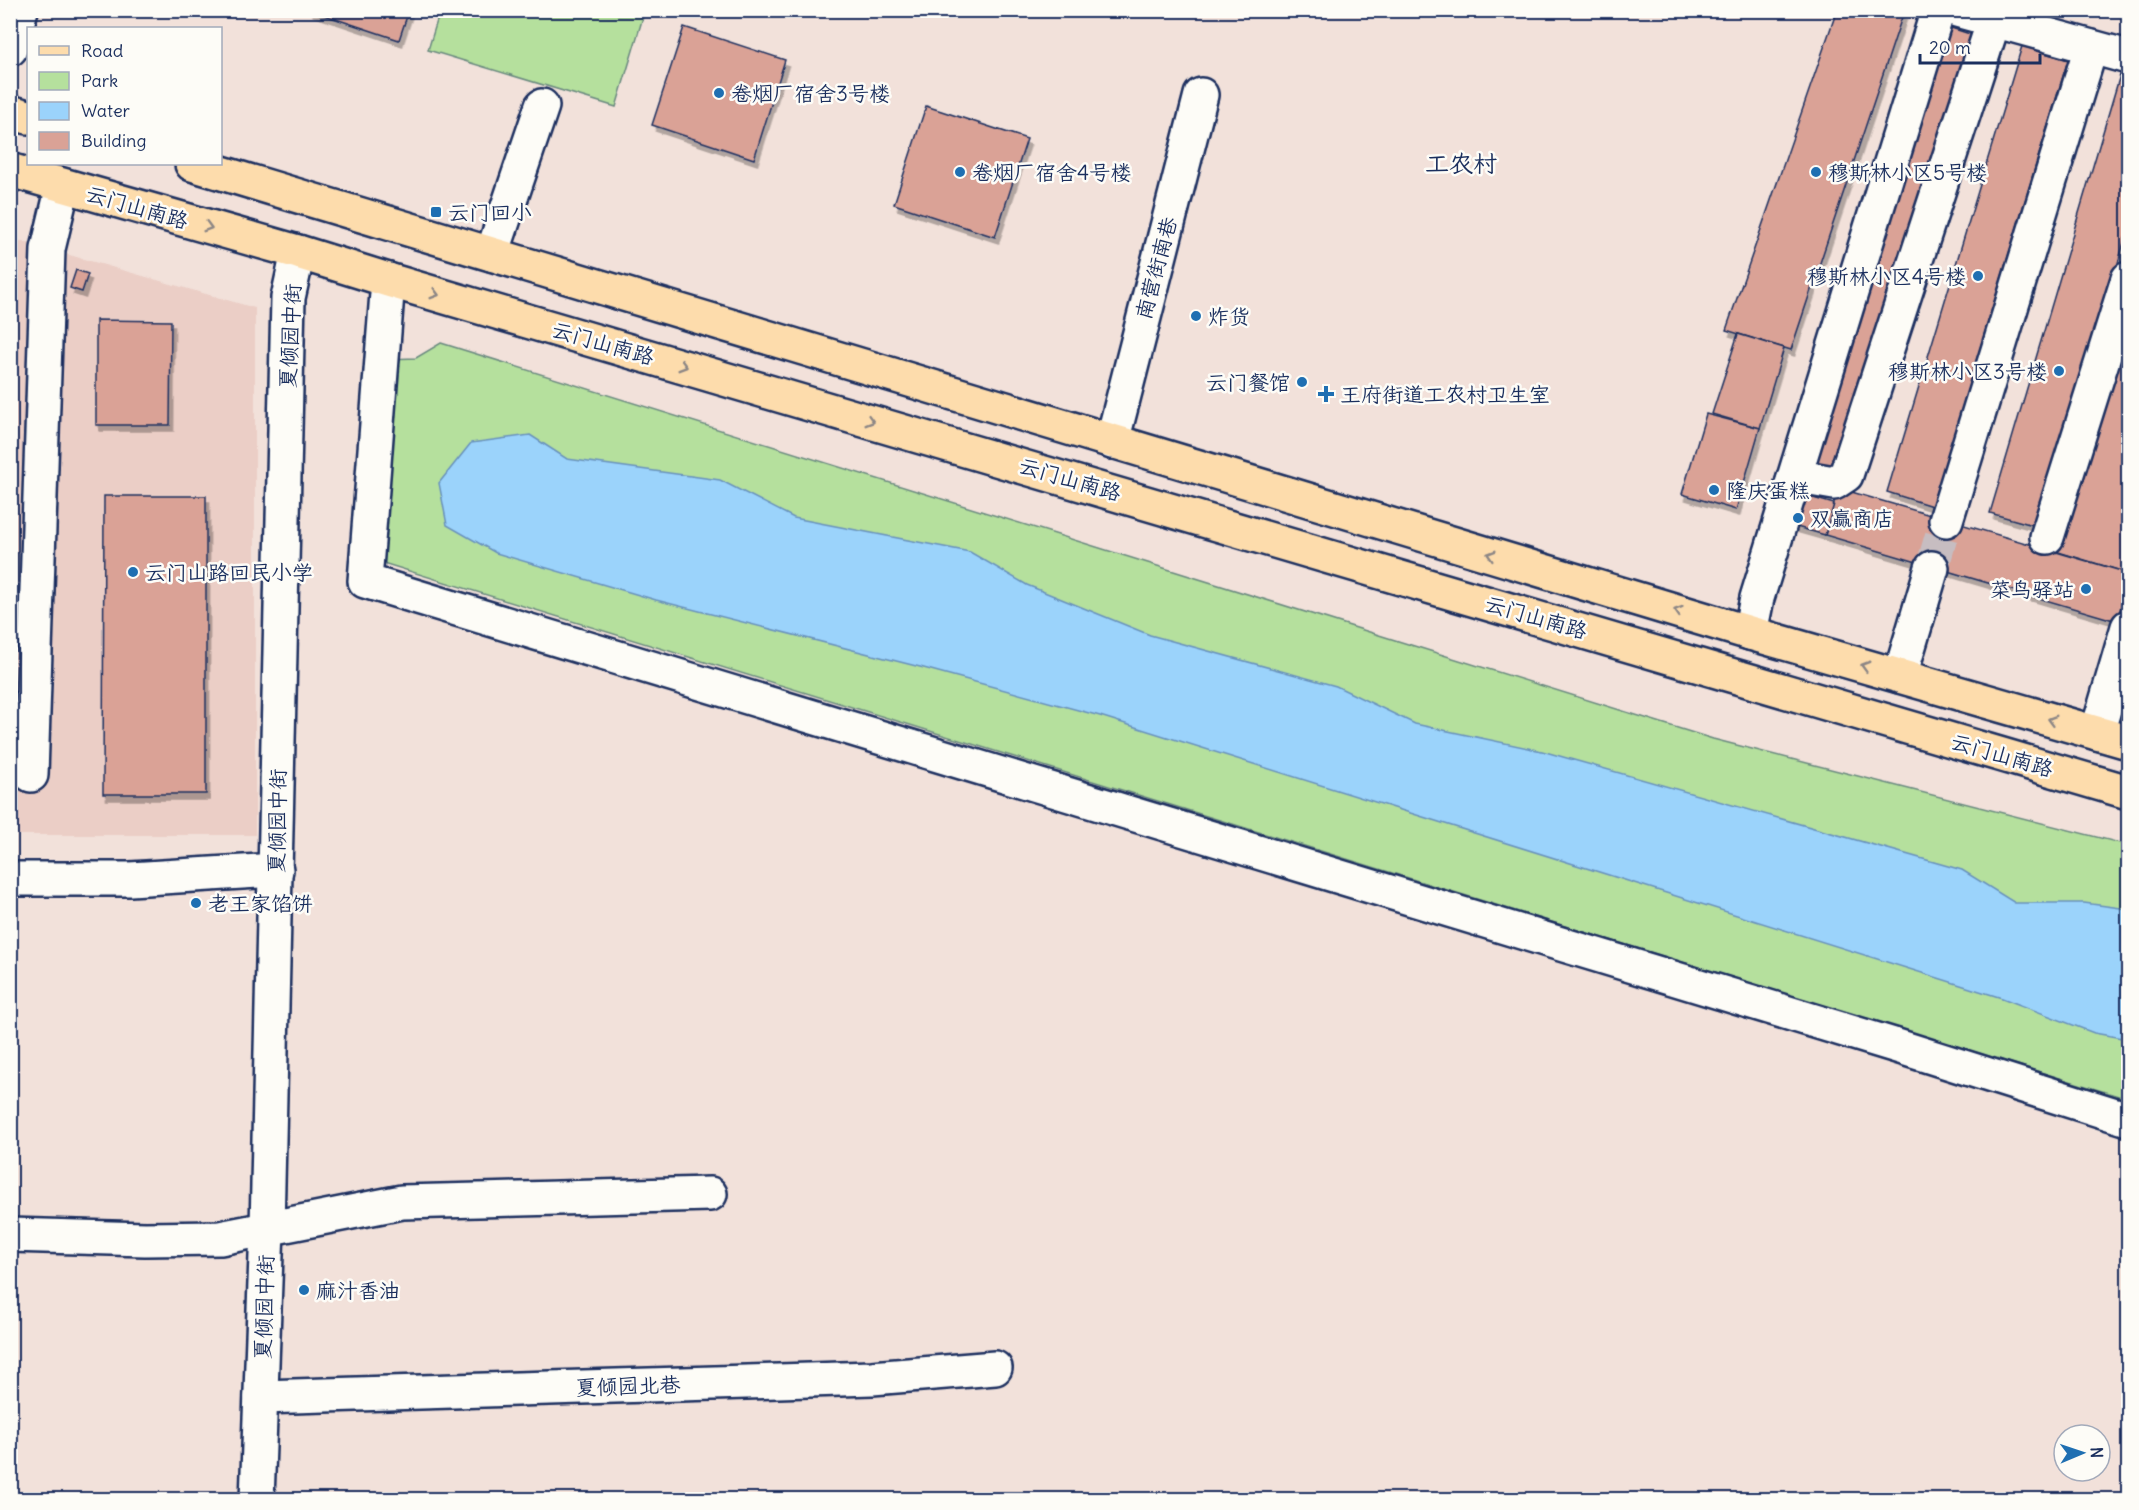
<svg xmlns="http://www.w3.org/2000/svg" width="2139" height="1510" font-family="Delius,'LXGW WenKai TC',sans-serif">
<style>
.built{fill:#ebcec6}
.green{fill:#b5e09d;stroke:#68887e;stroke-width:1.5}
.water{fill:#9bd3fb;stroke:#6891bc;stroke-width:1.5}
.building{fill:#daa296;stroke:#1b2f5e;stroke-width:1.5;filter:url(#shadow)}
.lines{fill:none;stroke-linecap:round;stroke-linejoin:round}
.minor-tunnel{stroke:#c7bdc1;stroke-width:33;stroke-dasharray:33 16;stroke-linecap:butt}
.minor-casing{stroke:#1b2f5e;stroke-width:38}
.major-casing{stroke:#1b2f5e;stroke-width:38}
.minor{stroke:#fdfcf7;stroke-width:33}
.major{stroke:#fddcac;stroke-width:33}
.oneway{stroke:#8c8685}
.poi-dot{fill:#1f6fb2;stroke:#fdfcf7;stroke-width:2}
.labels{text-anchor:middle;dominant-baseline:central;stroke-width:5;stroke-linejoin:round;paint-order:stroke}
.poi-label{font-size:21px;fill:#1b2f5e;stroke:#fdfcf7;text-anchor:start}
.street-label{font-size:21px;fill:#1b2f5e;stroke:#fdfcf7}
.quarter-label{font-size:24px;fill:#1b2f5e;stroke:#fdfcf7}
</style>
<defs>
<filter id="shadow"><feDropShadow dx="3.5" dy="6" stdDeviation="0" flood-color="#0004"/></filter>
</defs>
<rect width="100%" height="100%" fill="#f2e1da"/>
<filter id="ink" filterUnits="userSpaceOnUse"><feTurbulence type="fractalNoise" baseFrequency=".0167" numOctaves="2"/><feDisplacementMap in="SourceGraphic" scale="12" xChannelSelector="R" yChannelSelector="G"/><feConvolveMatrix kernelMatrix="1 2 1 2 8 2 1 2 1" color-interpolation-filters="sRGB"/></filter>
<g filter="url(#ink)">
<path class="built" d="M10,238L255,308V835H11Z"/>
<g class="green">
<path d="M621,10L643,17L616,107L428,50L440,11Z"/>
<path d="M441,343L1713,739L2128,845V1099L383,563L386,359L416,358Z"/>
</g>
<path class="water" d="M530,435L567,459L720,480L794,518L970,552L1027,585L1150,635L1336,686L1415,724L1542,751L1962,870L2015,903H2084L2128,909V1039L2094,1033L2002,998L1100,716L920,667L656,600L496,553L447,525L439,483L471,443Z"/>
<g class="building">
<path d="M309,10H409L399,40Z"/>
<path d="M1837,10H1890L1903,14L1791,350L1726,330Z"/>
<path d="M684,27L785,60L754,159L652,125Z"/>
<path d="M1948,27L1973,35L1833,476L1810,470Z"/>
<path d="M2022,46L2068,60L1932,506L1887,492Z"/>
<path d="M2120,75L2128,77V229L2040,527L1990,513Z"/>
<path d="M926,106L1027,139L995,237L894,204Z"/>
<path d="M76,270L88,274L82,292L70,288Z"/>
<path d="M2128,308V573L2055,551Z"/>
<path d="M96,320L171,321L170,425H96Z"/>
<path d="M1738,334L1784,348L1760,428L1712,414Z"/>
<path d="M1706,414L1760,428L1736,510L1682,494Z"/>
<path d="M1838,488L2128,573V580L2117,621L1825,535Z"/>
<path d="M1796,493L1834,504L1825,535L1786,524Z"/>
<path d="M104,496H206V794H103Z"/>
</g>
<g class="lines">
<path class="minor-tunnel" d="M1932,568L1946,520"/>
<g class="minor-casing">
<g id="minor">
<path d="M1957,10L2128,57"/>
<path d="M10,49L21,10"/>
<path d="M492,254L542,106"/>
<path d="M388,280L365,581L1897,1046L2128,1119"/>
<path d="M1112,442L1201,95"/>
<path d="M1793,482L1805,478L1834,483L1846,475L1994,20"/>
<path d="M1946,520L2091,47"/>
<path d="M2047,537L2128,279"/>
<path d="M1750,633L1757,598L1938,10"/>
<path d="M1900,676L1932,568"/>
<path d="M2097,733L2128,627"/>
<path d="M31,775L48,249L63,186"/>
<path d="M10,879H130L276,870"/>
<path d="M10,1235L145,1239L220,1238L402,1202L710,1194"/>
<path d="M261,1397L872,1378L995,1368"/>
<path d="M257,1500L267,1228L288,298L298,252"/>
</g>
</g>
<g class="major-casing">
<g id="major">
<path d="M10,112L28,117"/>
<path d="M192,164L1750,633L2128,742"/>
<path d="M10,170L298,252L388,280L2128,792"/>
</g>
</g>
<use href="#minor" class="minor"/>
<use href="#major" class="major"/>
</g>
<defs><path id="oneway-chevron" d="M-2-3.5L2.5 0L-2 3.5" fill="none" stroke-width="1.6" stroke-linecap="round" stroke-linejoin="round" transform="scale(1.5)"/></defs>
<g class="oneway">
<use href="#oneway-chevron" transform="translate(208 227) rotate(16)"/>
<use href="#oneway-chevron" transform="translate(435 294) rotate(16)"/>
<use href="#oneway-chevron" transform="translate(683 366) rotate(16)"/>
<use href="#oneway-chevron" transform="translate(870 421) rotate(16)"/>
<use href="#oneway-chevron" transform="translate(1491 555) rotate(-163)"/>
<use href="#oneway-chevron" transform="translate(1678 611) rotate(-163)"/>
<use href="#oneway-chevron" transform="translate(1865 666) rotate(-164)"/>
<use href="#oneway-chevron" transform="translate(2052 720) rotate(-164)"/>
</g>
</g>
<g class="poi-dot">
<circle cx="719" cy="93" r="6"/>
<circle cx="960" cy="172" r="6"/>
<circle cx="1816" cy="172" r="6"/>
<rect x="430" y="206" width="12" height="12" rx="3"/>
<circle cx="1978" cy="276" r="6"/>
<circle cx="1196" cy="316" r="6"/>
<circle cx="2059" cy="371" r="6"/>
<circle cx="1302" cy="382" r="6"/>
<path d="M1323 385h6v6h6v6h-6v6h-6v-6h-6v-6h6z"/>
<circle cx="1714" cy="490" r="6"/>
<circle cx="1798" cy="518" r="6"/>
<circle cx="133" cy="572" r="6"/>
<circle cx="2086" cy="589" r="6"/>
<circle cx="196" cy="903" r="6"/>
<circle cx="304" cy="1290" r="6"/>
</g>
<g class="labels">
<g class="poi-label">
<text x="731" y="93">卷烟厂宿舍3号楼</text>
<text x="972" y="172">卷烟厂宿舍4号楼</text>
<text x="1828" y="172">穆斯林小区5号楼</text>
<text x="448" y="212">云门回小</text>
<text x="1966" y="276" text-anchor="end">穆斯林小区4号楼</text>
<text x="1208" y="316">炸货</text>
<text x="2047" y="371" text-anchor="end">穆斯林小区3号楼</text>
<text x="1290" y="382" text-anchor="end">云门餐馆</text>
<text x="1340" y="394">王府街道工农村卫生室</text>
<text x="1726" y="490">隆庆蛋糕</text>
<text x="1810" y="518">双赢商店</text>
<text x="145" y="572">云门山路回民小学</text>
<text x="2074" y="589" text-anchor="end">菜鸟驿站</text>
<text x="208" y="903">老王家馅饼</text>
<text x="316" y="1290">麻汁香油</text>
</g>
<g class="street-label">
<text transform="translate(137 207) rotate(16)">云门山南路</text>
<text transform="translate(1156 268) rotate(-75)">南营街南巷</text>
<text transform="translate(290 336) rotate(-87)">夏倾园中街</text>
<text transform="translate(603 343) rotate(16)">云门山南路</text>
<text transform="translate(1070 479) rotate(16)">云门山南路</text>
<text transform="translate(1536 617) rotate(16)">云门山南路</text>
<text transform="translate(2002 755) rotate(16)">云门山南路</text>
<text transform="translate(277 821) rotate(-89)">夏倾园中街</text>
<text transform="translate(264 1307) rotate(-88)">夏倾园中街</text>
<text transform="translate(628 1386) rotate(-2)">夏倾园北巷</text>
</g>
<g class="quarter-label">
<text x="1461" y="163">工农村</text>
</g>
</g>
<rect width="2139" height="1510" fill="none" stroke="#fdfcf7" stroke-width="36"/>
<rect x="18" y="18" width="2103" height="1474" fill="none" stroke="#1b2f5e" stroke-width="2" filter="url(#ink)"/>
<rect x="27" y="27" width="195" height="138" fill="#fdfcf7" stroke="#a3aaba" stroke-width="1.5"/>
<rect x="39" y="46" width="30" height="9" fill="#fddcac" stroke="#a3aaba" stroke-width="1.5"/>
<text x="81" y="57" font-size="18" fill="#1b2f5e">Road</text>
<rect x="39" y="72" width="30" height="18" fill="#b5e09d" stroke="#a3aaba" stroke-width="1.5"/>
<text x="81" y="87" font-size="18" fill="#1b2f5e">Park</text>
<rect x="39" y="102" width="30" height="18" fill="#9bd3fb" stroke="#a3aaba" stroke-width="1.5"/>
<text x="81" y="117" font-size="18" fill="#1b2f5e">Water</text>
<rect x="39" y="132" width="30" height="18" fill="#daa296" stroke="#a3aaba" stroke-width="1.5"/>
<text x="81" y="147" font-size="18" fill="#1b2f5e">Building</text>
<g transform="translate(2082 1453) rotate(88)"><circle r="28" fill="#fdfcf7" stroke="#a3aaba" stroke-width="1.5"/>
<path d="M0-4.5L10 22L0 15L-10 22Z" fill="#1f6fb2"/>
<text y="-9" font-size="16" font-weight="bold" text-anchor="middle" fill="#1b2f5e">N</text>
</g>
<path d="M1920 54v9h120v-9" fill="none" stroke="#1b2f5e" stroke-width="3"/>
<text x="1929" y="54" font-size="18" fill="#1b2f5e" stroke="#fdfcf7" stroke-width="4.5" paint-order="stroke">20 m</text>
</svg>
